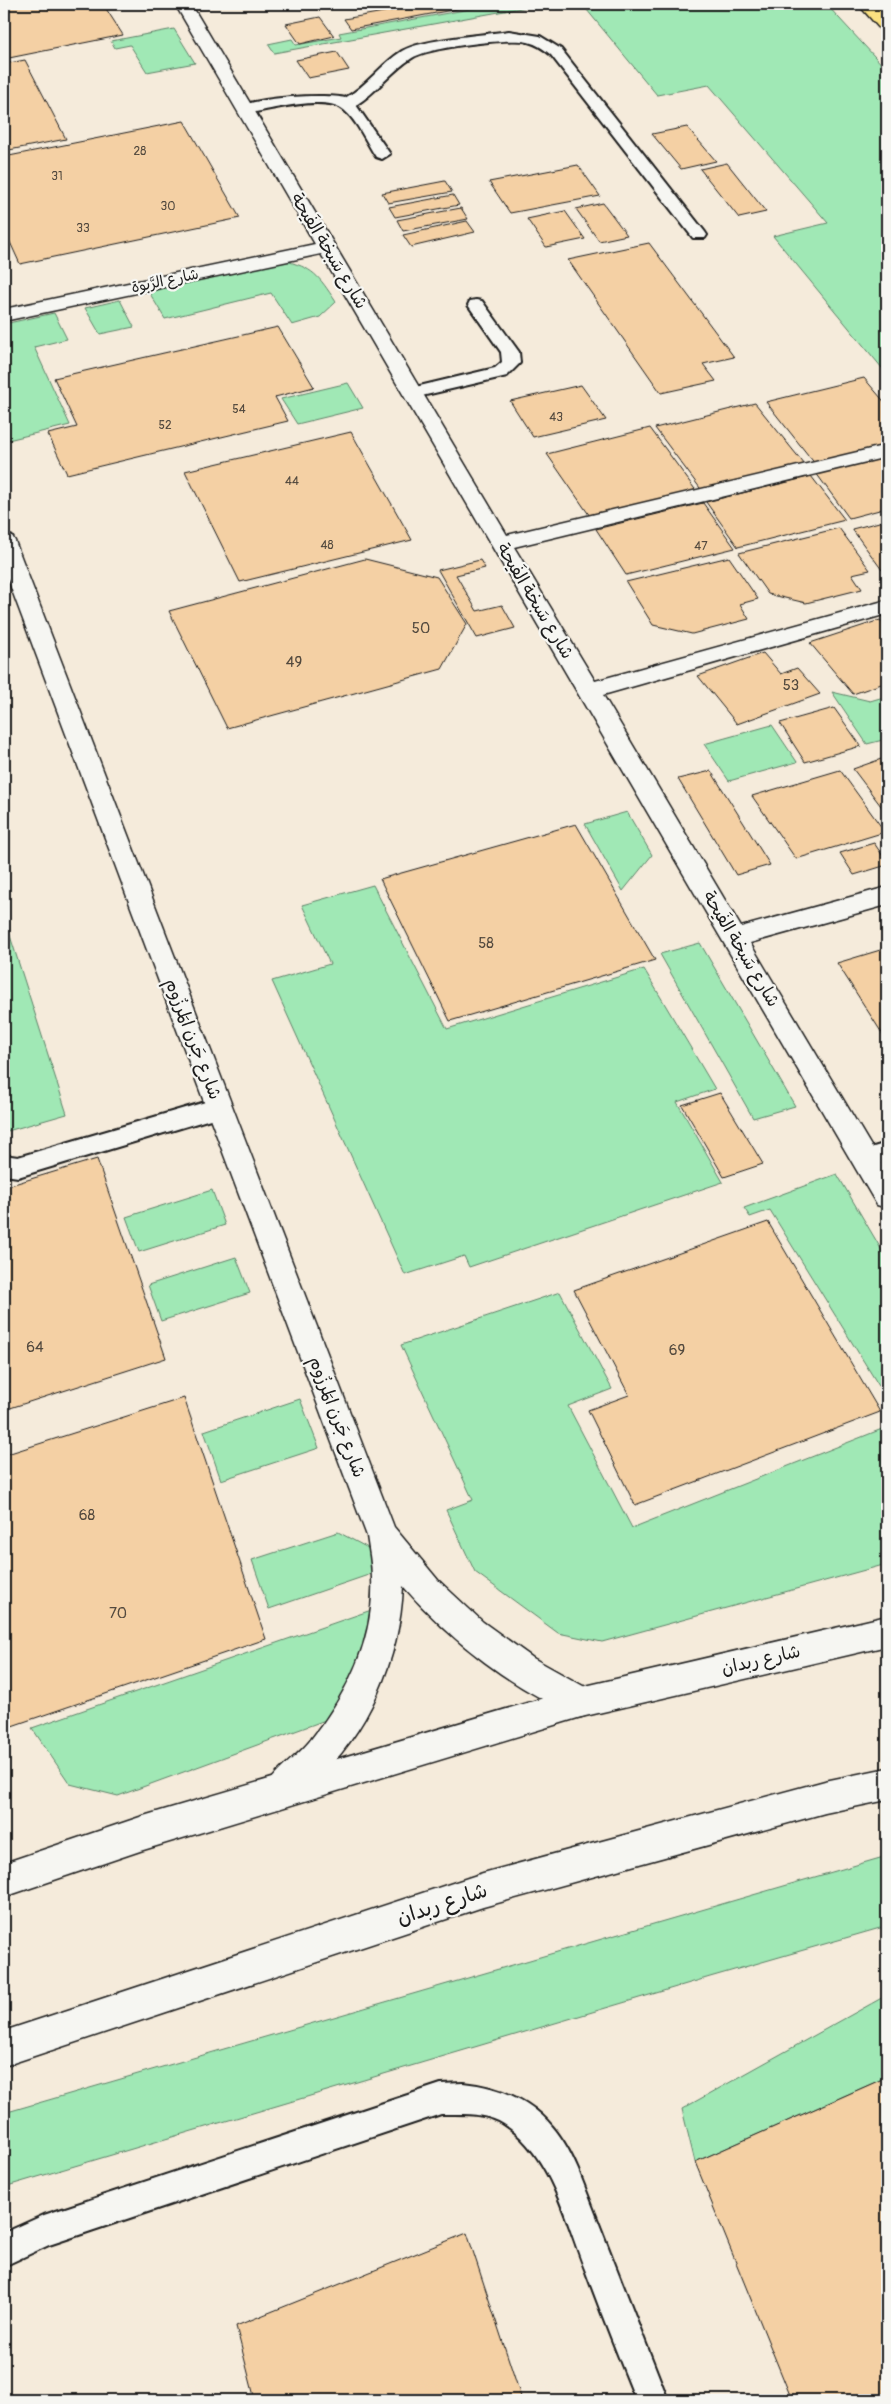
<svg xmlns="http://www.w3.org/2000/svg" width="891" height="2404" font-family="Pangolin,'Playpen Sans Arabic',sans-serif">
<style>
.green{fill:#a0e8b5;stroke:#5e8268}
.building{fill:#f4d0a4;stroke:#1c1c1c}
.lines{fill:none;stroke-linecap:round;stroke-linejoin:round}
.lane-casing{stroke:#1c1c1c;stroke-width:4}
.street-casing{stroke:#1c1c1c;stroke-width:3}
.secondary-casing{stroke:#1c1c1c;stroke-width:3}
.primary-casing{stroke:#1c1c1c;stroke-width:3}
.lane{fill:#f6f6f2;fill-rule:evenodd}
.street{fill:#f6f6f2;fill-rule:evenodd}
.secondary{fill:#f6f6f2;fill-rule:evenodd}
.primary{fill:#fbe080;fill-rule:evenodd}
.labels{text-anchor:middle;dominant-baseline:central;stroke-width:4.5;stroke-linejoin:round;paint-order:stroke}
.far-number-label{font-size:12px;fill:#52493e}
.far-street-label{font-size:15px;fill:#1c1c1c;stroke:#f6f6f2}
.number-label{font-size:15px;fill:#52493e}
.street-label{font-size:18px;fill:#1c1c1c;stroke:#f6f6f2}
.near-street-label{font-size:21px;fill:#1c1c1c;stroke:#f6f6f2}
</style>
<rect width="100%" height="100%" fill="#f5ebdb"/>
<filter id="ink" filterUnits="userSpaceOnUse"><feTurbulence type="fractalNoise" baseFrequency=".02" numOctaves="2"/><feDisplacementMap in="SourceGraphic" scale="10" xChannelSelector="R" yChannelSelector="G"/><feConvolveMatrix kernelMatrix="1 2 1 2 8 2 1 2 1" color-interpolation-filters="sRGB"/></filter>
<g filter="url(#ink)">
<g class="green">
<path d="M497,4H543L274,53L268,44L292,39L296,45L341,37L339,33Z"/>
<path d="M582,4H826L887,70V374L773,236L828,223L709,85L657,95Z"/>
<path d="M174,29L195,63L147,72L130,45L115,48L111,41Z"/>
<path d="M282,260C314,268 318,275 336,302L320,317L292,325L271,293L165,319L149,292Z"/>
<path d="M120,300L134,327L100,334L85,308Z"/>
<path d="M54,313L67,339L34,347L70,425L8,440L4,429V324Z"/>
<path d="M348,383L363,408L297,424L281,399Z"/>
<path d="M832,692L870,701L887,696V739L867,744Z"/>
<path d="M772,725L797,762L729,781L704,744Z"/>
<path d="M627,812L652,855L623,891L585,824Z"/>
<path d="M373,885L447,1029L644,969L715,1089L677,1102L723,1182L469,1267L464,1256L405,1275L272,981L330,964L302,905Z"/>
<path d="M4,917L67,1114L4,1132Z"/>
<path d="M700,943L795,1106L753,1118L660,954Z"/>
<path d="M837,1174L887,1259V1399L770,1210L750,1217L744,1208Z"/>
<path d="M212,1190L225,1225L139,1252L126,1217Z"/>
<path d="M236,1257L250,1293L161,1321L148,1285Z"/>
<path d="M560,1292L612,1389L568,1406L632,1528L887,1427V1564L602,1642L558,1633L475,1572L446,1510L473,1500L401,1345Z"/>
<path d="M300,1399L319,1448L221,1480L204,1431Z"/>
<path d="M338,1532L368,1548L377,1572L269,1609L252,1560Z"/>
<path d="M380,1607L350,1711L118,1796L70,1784L32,1728Z"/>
<path d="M887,1856V1926L710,1977L4,2187V2113Z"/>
<path d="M887,1995V2077L695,2162L682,2109Z"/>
</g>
<g class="building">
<path d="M4,4H103L123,35L4,59Z"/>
<path d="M429,4H484L351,29L344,19Z"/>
<path d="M320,17L334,36L300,44L286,24Z"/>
<path d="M337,52L349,70L308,78L296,60Z"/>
<path d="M25,60L66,139L4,151V64Z"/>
<path d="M184,121L240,218L20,264L4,229V157Z"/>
<path d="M687,127L716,161L681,169L652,134Z"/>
<path d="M727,163L766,212L739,218L700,169Z"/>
<path d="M578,165L600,196L510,213L489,182Z"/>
<path d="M445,181L452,192L388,203L382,193Z"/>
<path d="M453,195L459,205L395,217L389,207Z"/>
<path d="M603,203L627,235L599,241L576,209Z"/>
<path d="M461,208L468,219L403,231L397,220Z"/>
<path d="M565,211L585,239L546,247L527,219Z"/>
<path d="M467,221L475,232L411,247L403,235Z"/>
<path d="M649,243L734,357L703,364L716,381L661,393L568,260Z"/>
<path d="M278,327L314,387L275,397L288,421L67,474L48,434L77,427L54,378Z"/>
<path d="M864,378L887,405V446L816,465L766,402Z"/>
<path d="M581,385L606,420L533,437L510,401Z"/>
<path d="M755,403L805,465L703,492L655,428Z"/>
<path d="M650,428L697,492L592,519L547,454Z"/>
<path d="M351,432L412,540L240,582L185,471Z"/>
<path d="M887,456V508L849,518L816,473Z"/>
<path d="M811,476L845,520L738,547L706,502Z"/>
<path d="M703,503L735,548L626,575L596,529Z"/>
<path d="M887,520V571L882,570L852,529Z"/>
<path d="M839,528L870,570L852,574L862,589L806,603L768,594L739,553Z"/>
<path d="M729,557L758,599L740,604L749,619L692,634L653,625L626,582Z"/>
<path d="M365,559L437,577L467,624L442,669L227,728L169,611Z"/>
<path d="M480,560L485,568L456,575L477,611L502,605L515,628L477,638L438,570Z"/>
<path d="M880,620L887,628V682L853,694L810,643Z"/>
<path d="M763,653L781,674L797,668L820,694L737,724L698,676Z"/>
<path d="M834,708L861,746L805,762L780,723Z"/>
<path d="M887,757V814L853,769Z"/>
<path d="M840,770L885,832L796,859L752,796Z"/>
<path d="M711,771L770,865L736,875L678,779Z"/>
<path d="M576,824L655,960L450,1021L380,879Z"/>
<path d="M874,843L887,862V865L854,875L840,853Z"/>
<path d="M887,948V1041L837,963Z"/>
<path d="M720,1093L763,1164L724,1177L682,1105Z"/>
<path d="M97,1159L166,1358L4,1410V1187Z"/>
<path d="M768,1222L880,1412L635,1505L588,1410L629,1395L574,1290Z"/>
<path d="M184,1398L266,1639L6,1728L4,1719V1455Z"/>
<path d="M887,2077V2400H792L695,2162Z"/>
<path d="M467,2233L522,2400H255L236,2326Z"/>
</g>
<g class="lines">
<g class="lane-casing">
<g id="lane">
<path d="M509,31L540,36L561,49L705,232L707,235L705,238H693L551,55C544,49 537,44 528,42C509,37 427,48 412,58C391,71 377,92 356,105L390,154L382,159L376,157C366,142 358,122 344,110C325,94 269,110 246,114L238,109C247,97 330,93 345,98C367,86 381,64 402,51C422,39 483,35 509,31Z"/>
<path d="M476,300L482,301L519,352L520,363L507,376L413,398L407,397L404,393L407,389L495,368L502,362L501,352L468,305L470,301Z"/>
<path d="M219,1098L227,1100L231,1107L227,1114L18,1177L4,1175V1155L18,1157Z"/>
<path d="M887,1143V1161L865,1169L857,1166L853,1159L857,1152Z"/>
<path d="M463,2083C521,2089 556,2117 578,2170L668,2400H636C619,2358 602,2315 586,2272C566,2222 552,2155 504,2124C486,2112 461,2114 441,2114L49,2245L4,2266V2233L44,2215L441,2084Z"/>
</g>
</g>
<g class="street-casing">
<g id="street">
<path d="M175,4H191L507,535L887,445V457L514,547L595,681L887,600V614L603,695L741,927L887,887V905L750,943L887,1173V1208L877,1205L321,254L4,321V309L315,244Z"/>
<path d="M4,534L12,536L15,541L394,1527L438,1580L483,1622L533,1658L592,1691L597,1702L592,1713L581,1717C513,1690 451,1641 403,1586C400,1659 368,1734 313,1783C303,1793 294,1803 280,1808L268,1803L264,1792C273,1771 295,1759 309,1742C347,1695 375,1639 372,1578C372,1564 369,1550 367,1536L4,569Z"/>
</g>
</g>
<g class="secondary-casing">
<g id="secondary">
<path d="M887,1616V1646L581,1717L140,1851L4,1897V1863L140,1817L581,1687Z"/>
<path d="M887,1768V1800L825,1813L483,1907L4,2066V2031L483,1873L825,1781Z"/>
</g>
</g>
<g class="primary-casing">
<path id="primary" d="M858,4H875L887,16V31L881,30Z"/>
</g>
<use href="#lane" class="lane"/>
<use href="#street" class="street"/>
<use href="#secondary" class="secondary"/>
<use href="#primary" class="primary"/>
</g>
</g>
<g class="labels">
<g class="far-number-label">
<text x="140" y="151">28</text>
<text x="57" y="176">31</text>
<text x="168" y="206">30</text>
<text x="83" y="228">33</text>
<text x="239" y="409">54</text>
<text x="556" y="417">43</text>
<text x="165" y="425">52</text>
<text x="292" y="481">44</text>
<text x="327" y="545">48</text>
<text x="701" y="546">47</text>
</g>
<g class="far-street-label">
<text transform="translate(165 281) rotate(-12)">شارع الرَّبوة</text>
</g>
<g class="number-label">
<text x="421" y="628">50</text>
<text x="294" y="662">49</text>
<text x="791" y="685">53</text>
<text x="486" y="943">58</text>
<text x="35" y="1347">64</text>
<text x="677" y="1350">69</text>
<text x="87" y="1515">68</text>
<text x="118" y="1613">70</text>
</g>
<g class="street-label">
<text transform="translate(329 251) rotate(59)">شارع سَبخة الفَيحة</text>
<text transform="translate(535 601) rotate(59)">شارع سَبخة الفَيحة</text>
<text transform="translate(741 949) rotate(59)">شارع سَبخة الفَيحة</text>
<text transform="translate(193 1039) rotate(69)">شارع جَرن المَرزُوم</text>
<text transform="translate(337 1417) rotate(69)">شارع جَرن المَرزُوم</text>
<text transform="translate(761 1660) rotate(-13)">شارع ربدان</text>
</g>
<g class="near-street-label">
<text transform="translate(442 1904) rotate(-18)">شارع ربدان</text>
</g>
</g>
<rect width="891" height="2404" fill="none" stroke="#f6f6f2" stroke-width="20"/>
<rect x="10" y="10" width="871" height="2384" fill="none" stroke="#1c1c1c" stroke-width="2" filter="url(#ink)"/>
</svg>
